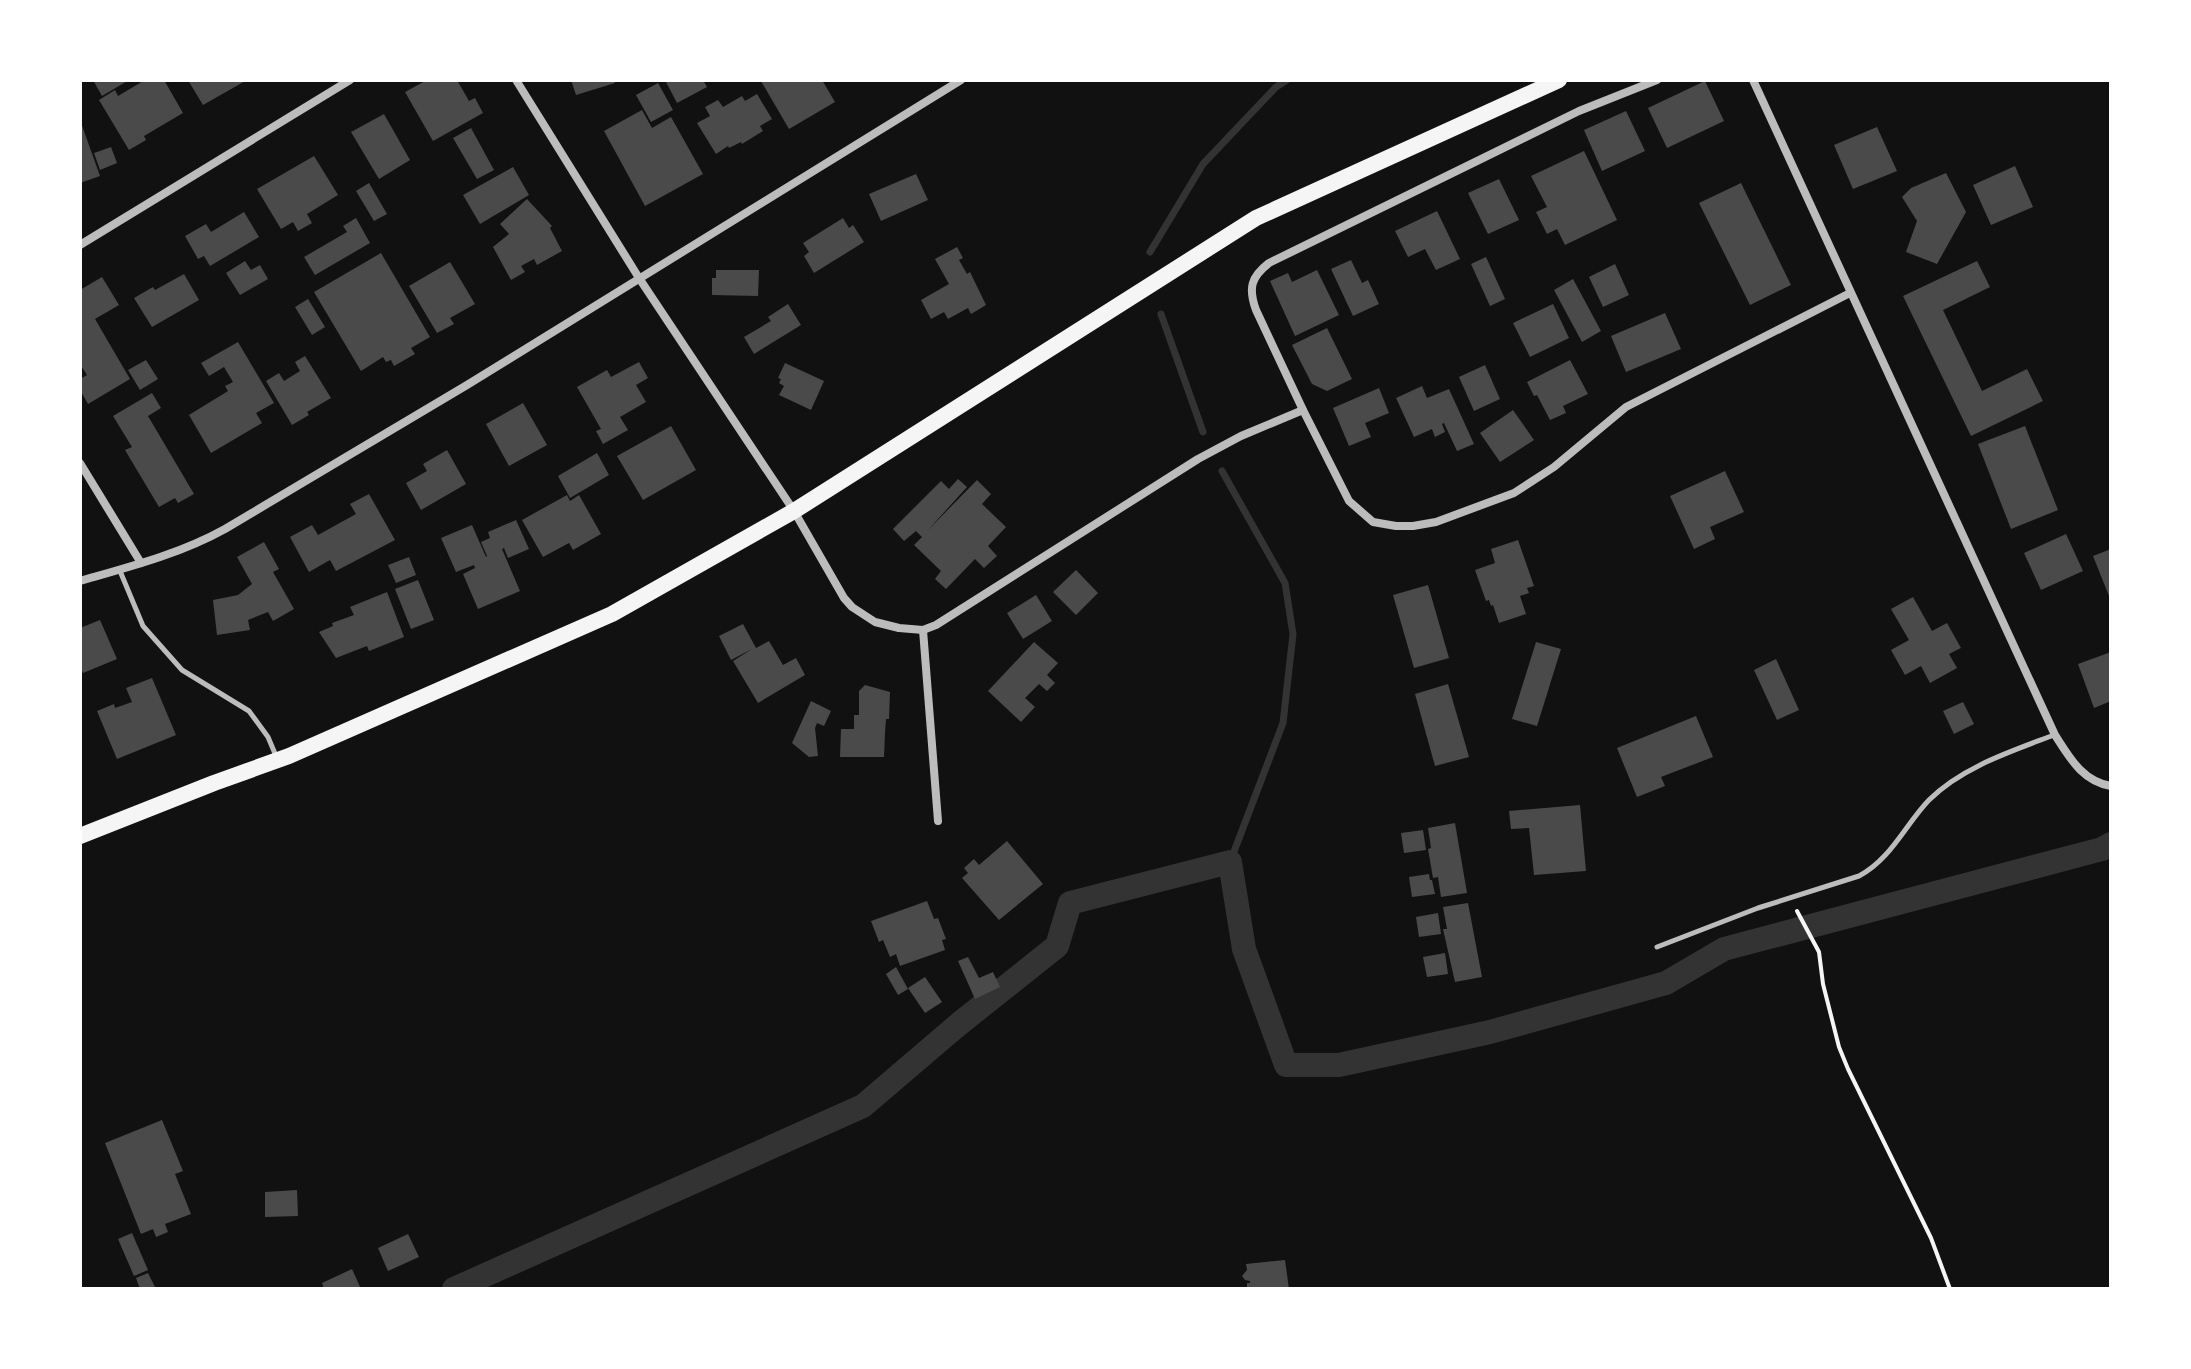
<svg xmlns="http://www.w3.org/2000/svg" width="2191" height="1369" font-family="Lora,serif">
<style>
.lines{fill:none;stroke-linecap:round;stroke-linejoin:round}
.stream{stroke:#333;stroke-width:7}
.canal{stroke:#333;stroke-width:24}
.building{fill:#4a4a4a}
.path{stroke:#f5f5f5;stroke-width:4}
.service{stroke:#bcbcbc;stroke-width:5}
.minor{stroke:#bcbcbc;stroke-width:8}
.trunk{stroke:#f5f5f5;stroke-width:16}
</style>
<rect width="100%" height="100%" fill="#111"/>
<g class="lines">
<g class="stream">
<path d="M1150,252L1203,164L1276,87L1287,80"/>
<path d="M1161,314L1203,432"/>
<path d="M1222,471L1285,583L1293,634L1283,723L1230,862"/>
</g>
<path class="canal" d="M454,1289L863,1106L959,1024L1057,946L1070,903L1230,862L1244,949L1286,1065H1339L1490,1032L1666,983L1724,949L2102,849L2111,844"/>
</g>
<g class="building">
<path d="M93,80H129L102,96Z"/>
<path d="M145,80H164L183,113L144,136L146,140L129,150L99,100L115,90L118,96Z"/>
<path d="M188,80H247L203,105Z"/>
<path d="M427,80H457L469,101L475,98L483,113L433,141L405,92Z"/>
<path d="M571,80H614L615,83L576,95Z"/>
<path d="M665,80H703L707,87L677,103Z"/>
<path d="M763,80H822L835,102L789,129L761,81Z"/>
<path d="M1705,81L1724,121L1667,148L1648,108Z"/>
<path d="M658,83L673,110L651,122L636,95Z"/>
<path d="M757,94L772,119L760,126L763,131L742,144L741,142L729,148L728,146L716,154L697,123L710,116L705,107L718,100L723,107L742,96L745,101Z"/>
<path d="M642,110L652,128L671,117L703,174L645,206L604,131Z"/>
<path d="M1626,111L1645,151L1602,171L1584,130Z"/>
<path d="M384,114L410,160L379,179L351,132Z"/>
<path d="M80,120L100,176L80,183Z"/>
<path d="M1877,127L1897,171L1853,189L1834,145Z"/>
<path d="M471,128L494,170L477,179L453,138Z"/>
<path d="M111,147L117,163L100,170L94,153Z"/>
<path d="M1584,151L1617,220L1565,245L1557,229L1547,234L1536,212L1547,207L1531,176Z"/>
<path d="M314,156L338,195L307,214L312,223L298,231L293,222L281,229L257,189Z"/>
<path d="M2015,166L2033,207L1991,225L1973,185Z"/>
<path d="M513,167L529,195L480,224L463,195Z"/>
<path d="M1946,173L1966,212L1937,264L1906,252L1917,221L1902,197L1911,188Z"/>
<path d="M916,174L928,200L881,221L869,194Z"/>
<path d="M1499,179L1519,220L1488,234L1468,193Z"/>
<path d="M369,183L387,214L374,221L356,191Z"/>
<path d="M1741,183L1791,285L1750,305L1699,203Z"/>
<path d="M527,199L552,226L550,228L562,251L537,265L534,259L521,266L525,272L511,280L493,247L509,234L500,224Z"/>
<path d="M1437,211L1460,259L1436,270L1425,249L1408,257L1395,231Z"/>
<path d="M244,212L259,237L210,266L204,256L198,259L185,236L206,224L211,232Z"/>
<path d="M356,218L370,243L315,275L304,257L347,232L343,226Z"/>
<path d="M843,218L849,228L853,225L864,242L814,273L804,256L809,252L803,243Z"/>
<path d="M957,247L963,258L959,260L967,274L970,272L986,305L971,314L968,308L948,319L944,312L931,319L921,300L949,284L935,259Z"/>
<path d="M381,253L430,337L411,348L415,354L394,366L391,360L386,362L383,357L361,371L314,292Z"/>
<path d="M1486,257L1505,299L1490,306L1471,264Z"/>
<path d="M1351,260L1362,283L1368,280L1379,304L1353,316L1331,269Z"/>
<path d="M245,261L251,270L260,265L268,279L240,295L226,273Z"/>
<path d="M1977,261L1990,287L1943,310L1982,391L2027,369L2043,401L1971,436L1903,296Z"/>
<path d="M450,262L475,304L450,318L454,324L437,333L409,286Z"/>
<path d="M1615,264L1629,295L1603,307L1589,277Z"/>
<path d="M716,270H759L758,296L712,295V278H716Z"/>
<path d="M1317,270L1339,315L1295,336L1270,281L1288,273L1292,282Z"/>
<path d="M184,274L199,300L152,327L134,298L153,287L155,290Z"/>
<path d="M102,277L119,305L95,319L130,379L88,404L80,390V379L87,375L80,364V290Z"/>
<path d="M1573,279L1601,331L1582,342L1554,290Z"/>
<path d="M308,299L325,327L312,335L295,307Z"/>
<path d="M788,304L801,325L754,354L744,337L771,321L768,317Z"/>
<path d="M1553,304L1569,338L1530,357L1513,323Z"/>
<path d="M1665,313L1681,349L1626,372L1611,336Z"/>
<path d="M1327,328L1352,379L1327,391L1312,384L1292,345Z"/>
<path d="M238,342L274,403L256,413L262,423L211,453L189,415L228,391L225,386L233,382L224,367L209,376L201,363Z"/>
<path d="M305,356L331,398L307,412L309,415L292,425L266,381L279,373L284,381L300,371L295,362Z"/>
<path d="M146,360L158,379L140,390L128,370Z"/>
<path d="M1570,360L1588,394L1563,406L1566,413L1550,420L1537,395L1534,396L1527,382Z"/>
<path d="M639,362L648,378L636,385L646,402L620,417L628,430L603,444L596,431L601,429L577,387L607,370L611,377Z"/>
<path d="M785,363L824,381L811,410L779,395L784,386L779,383L781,379L778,378Z"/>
<path d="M1485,365L1500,399L1474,411L1459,377Z"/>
<path d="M1422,386L1427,398L1449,389L1474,444L1457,451L1444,423L1442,424L1445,432L1435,437L1432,429L1414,437L1396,398Z"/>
<path d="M1379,388L1389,413L1365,423L1371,437L1349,446L1333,408Z"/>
<path d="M152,393L161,408L148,416L194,494L178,503L175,498L159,507L125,450L132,447L113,416Z"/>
<path d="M523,403L547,445L509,466L486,424Z"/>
<path d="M1513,410L1534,440L1500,462L1480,433Z"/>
<path d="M671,426L696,470L643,500L617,456Z"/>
<path d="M2025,426L2058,510L2011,529L1978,444Z"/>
<path d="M447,450L466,484L421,510L406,483L427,471L423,464Z"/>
<path d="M597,453L609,475L570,498L558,476Z"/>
<path d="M1725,471L1744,512L1710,527L1715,539L1694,549L1670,496Z"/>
<path d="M958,479L967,487L927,531L977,480L991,494L982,504L1006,527L988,546L997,556L984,568L975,559L946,589L935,579L941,571L914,545L922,537L916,531L904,541L893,529L941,481L949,489Z"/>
<path d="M369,494L395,540L336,571L330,560L309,572L290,537L312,525L318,535L356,514L350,504Z"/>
<path d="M567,495L570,501L579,495L601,534L573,550L569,543L543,557L522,520Z"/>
<path d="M516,520L529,549L508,558L504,548L502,549L520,591L478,609L463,574L475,568L474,565L456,572L441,538L472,525L486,557L487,556L481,542L490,538L488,532Z"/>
<path d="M2066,534L2083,571L2041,590L2024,553Z"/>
<path d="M1518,540L1534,586L1527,588L1529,593L1520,596L1526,614L1499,623L1493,605L1491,606L1489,600L1486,601L1475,570L1495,563L1491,549Z"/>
<path d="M264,542L279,569L273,572L294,609L273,621L268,612L248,620L250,630L217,635L213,600L238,595L252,584L237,557Z"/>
<path d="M2111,549V601L2093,556Z"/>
<path d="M409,557L416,575L396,583L388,565Z"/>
<path d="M1076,570L1098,593L1076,615L1053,592Z"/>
<path d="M418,580L434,620L411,629L395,589Z"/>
<path d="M1428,585L1449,658L1414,668L1393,595Z"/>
<path d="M387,592L404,637L369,651L367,646L336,658L319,632L333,626L332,623L354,615L350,607Z"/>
<path d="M1036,595L1052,621L1023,639L1007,613Z"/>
<path d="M1913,597L1932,631L1947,623L1961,648L1949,654L1957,668L1930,683L1921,666L1905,675L1891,650L1909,640L1891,609Z"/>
<path d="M100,620L117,659L83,673L80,665V628Z"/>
<path d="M743,624L756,648L769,641L783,665L796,658L805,675L758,703L733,661L752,649L731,660L719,636Z"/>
<path d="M1034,642L1058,663L1047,675L1055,683L1047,691L1039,684L1025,698L1035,707L1021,722L988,691Z"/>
<path d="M1536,642L1561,649L1537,726L1512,719Z"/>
<path d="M2111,652V701L2094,708L2078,664Z"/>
<path d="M1776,659L1799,710L1777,720L1754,670Z"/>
<path d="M152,678L176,735L117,759L97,711L114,704L115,708L132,702L126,688Z"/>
<path d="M1448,684L1469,757L1435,766L1415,694Z"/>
<path d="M865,685L890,692L889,719H886L885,733L884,757H840L841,729H854V715H859V691Z"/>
<path d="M811,701L831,711L824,726L817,723L815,728L818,756L809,757L792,743Z"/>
<path d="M1963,702L1974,724L1954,734L1943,711Z"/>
<path d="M1696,716L1713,757L1661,777L1665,786L1637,797L1617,748Z"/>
<path d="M1580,805L1586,871L1534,875L1529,828L1511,829L1509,811Z"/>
<path d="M1455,823L1467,893L1441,897L1438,877L1433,878L1428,849L1431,848L1428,828Z"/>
<path d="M1423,830L1426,850L1404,853L1401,833Z"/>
<path d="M1007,841L1043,884L999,920L962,878L968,873L964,868L974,859L979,865Z"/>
<path d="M1429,874L1430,880H1432L1435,894L1412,897L1409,877Z"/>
<path d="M927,901L934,919L938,918L946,939L942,940L945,950L900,966L896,954L890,957L883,940L879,942L871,921Z"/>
<path d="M1468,903L1482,977L1455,982L1443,929H1447L1443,907Z"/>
<path d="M1438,913L1441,934L1419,937L1416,917Z"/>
<path d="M1445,953L1448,974L1427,977L1423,957Z"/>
<path d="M968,957L979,978L993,972L1000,987L975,999L958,961Z"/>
<path d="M896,967L908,989L898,995L886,974Z"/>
<path d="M925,977L942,1002L925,1013L908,988Z"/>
<path d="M162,1120L183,1171L175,1174L191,1214L165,1224L168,1232L156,1237L153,1229L141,1234L105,1143Z"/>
<path d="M297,1190L298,1216L265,1217V1192Z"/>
<path d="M132,1233L148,1270L134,1276L118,1239Z"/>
<path d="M408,1234L419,1257L388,1271L378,1248Z"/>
<path d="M1285,1260L1289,1289H1247V1283H1250V1281L1245,1280L1242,1276L1247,1270L1246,1264Z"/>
<path d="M352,1269L361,1289H324L322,1283Z"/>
<path d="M148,1273L155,1287L140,1289L136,1278Z"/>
</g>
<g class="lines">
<path class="path" d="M1797,911L1819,952L1823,984L1839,1047L1848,1069L1931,1238L1950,1289"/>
<g class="service">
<path d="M120,571L143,626L182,670L249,711L268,737L276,756"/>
<path d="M1657,947L1758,908L1859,876C1891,859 1905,825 1929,800C1962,767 2012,751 2054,735"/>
</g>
<g class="minor">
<path d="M516,80L639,278L794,511L844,598L852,607L875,622L899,628L923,630L936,625L1198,459L1241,436L1303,410"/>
<path d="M1657,80L1579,111L1269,263C1251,277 1248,288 1256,310L1303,410L1349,501L1373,522L1396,526H1413L1436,522L1514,493L1554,467L1626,407L1850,293"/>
<path d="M1753,80C1853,299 1955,516 2055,735C2070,758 2082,781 2111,786"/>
<path d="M80,245L350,80"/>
<path d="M80,463L141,563"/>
<path d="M80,581C129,567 180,554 225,529L467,385L961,80"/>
<path d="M923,630L938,821"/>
</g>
<path class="trunk" d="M80,836L214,783L289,756L612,614L794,511L1256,218L1559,80"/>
</g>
<rect width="2191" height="1369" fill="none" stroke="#ffffff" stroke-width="164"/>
</svg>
